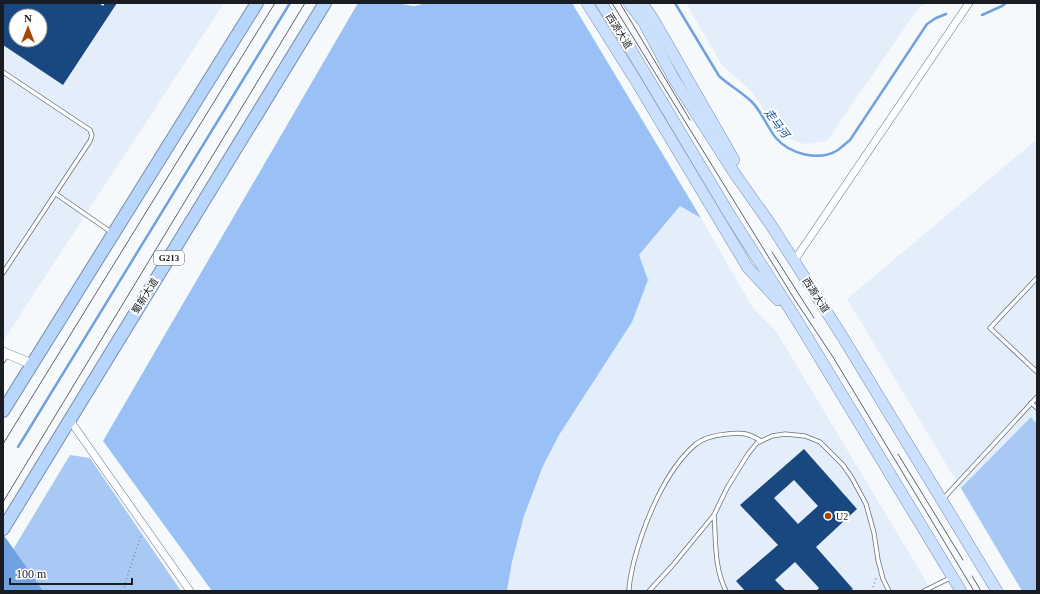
<svg xmlns="http://www.w3.org/2000/svg" width="1040" height="594" font-family="'Times New Roman','Noto Sans SC',serif">
<style>
.built{fill:#e4eefb;fill-rule:evenodd}
.green{fill:#a7c9f4}
.forest{fill:#99c1f6}
.water{fill:#70a1e0}
.lines{fill:none;stroke-linecap:round;stroke-linejoin:round}
.stream{stroke:#70a1e0;stroke-width:2.5}
.building{fill:#194880;fill-rule:evenodd}
.service-casing{stroke:#656f7c;stroke-width:5}
.minor-casing{stroke:#656f7c;stroke-width:8}
.tertiary-casing{stroke:#656f7c;stroke-width:10}
.primary-casing{stroke:#758eb0;stroke-width:12}
.trunk-casing{stroke:#758eb0;stroke-width:14}
.path{stroke:#84888d;stroke-width:1.5;stroke-dasharray:1 3;stroke-linecap:butt}
.service{stroke:#fff;stroke-width:3.5}
.minor{stroke:#fff;stroke-width:7}
.tertiary{stroke:#fff;stroke-width:9}
.primary{stroke:#cae0fd;stroke-width:11}
.trunk{stroke:#b8d6fc;stroke-width:12}
.tram{stroke:#5f6368;stroke-width:1}
.poi-dot{fill:#a74505;stroke:#fff;stroke-width:1.5}
.labels{text-anchor:middle;dominant-baseline:central;stroke-width:4;stroke-linejoin:round;paint-order:stroke}
.shield{fill:#fff;stroke:#5e6165;stroke-width:1}
.shield-label{font-size:9px;font-weight:bold;fill:#191d23}
.street-label{font-size:10px;fill:#191d23;stroke:#fff}
.poi-label{font-size:10px;fill:#191d23;stroke:#fff;text-anchor:start}
.water-label{font-size:11px;font-style:italic;fill:#064d98;stroke:#fff}
</style>
<rect width="100%" height="100%" fill="#f6f9fc"/>
<g class="built">
<path d="M3,3H224L3,341ZM16,16H40V40H16Z"/>
<path d="M686,3H927L919,7L827,141L804,144L783,136L751,91L722,65Z"/>
<path d="M1037,139V591H1022L847,299Z"/>
<path d="M680,206L701,218L753,308L776,331L932,591H507L512,562L524,516L543,466L559,435L648,280L639,255Z"/>
</g>
<g class="green">
<path d="M1031,417L1037,424V591H1022L961,488Z"/>
<path d="M70,455L90,458L181,591H3V566Z"/>
</g>
<path class="forest" d="M358,3C371,3 384,2 397,3C407,4 413,9 424,3H572L701,218L680,206L639,255L648,280L632,322L559,435L543,466L524,516L512,562L507,591H212L103,441Z"/>
<path class="water" d="M3,534L43,591H3Z"/>
<g class="lines">
<g class="stream">
<path d="M675,3L719,76C730,86 742,92 752,102C762,112 767,127 776,138C790,154 819,162 838,150C842,147 846,143 850,140L927,24L936,18L946,14"/>
<path d="M982,15L1002,6L1006,3"/>
<path d="M18,447L290,3"/>
</g>
</g>
<g class="building">
<path d="M3,3H99L103,6L105,3H117L63,85L3,45ZM16,16H40V40H16Z"/>
<path d="M804,449L857,509L816,547L853,589L850,591H816L819,588L795,562L775,580L786,591H745L736,581L778,545L740,505ZM794,480L818,506L798,524L774,498Z"/>
</g>
<g class="lines">
<g class="service-casing">
<g id="service">
<path d="M3,72L90,130L92,135L90,141L3,273"/>
<path d="M56,194L111,232"/>
<path d="M1037,278L990,328L1037,372"/>
<path d="M3,361L7,355"/>
<path d="M1031,403L1037,408"/>
<path d="M943,499L1037,397"/>
<path d="M714,515C716,540 714,568 726,591"/>
<path d="M629,591C629,581 632,571 634,561C644,523 665,470 696,444C705,437 716,435 727,434C742,432 748,433 761,441"/>
<path d="M649,591L672,566L714,515L727,488L748,454L757,443L772,436L785,434L805,436L820,442L843,465L852,478L866,504L874,533L878,560L883,579L889,591"/>
<path d="M924,591L952,577"/>
</g>
</g>
<g class="minor-casing">
<g id="minor">
<path d="M794,261L969,3"/>
<path d="M69,419L190,591"/>
</g>
</g>
<g class="tertiary-casing">
<path id="tertiary" d="M3,352L32,364"/>
</g>
<g class="primary-casing">
<g id="primary">
<path d="M587,3L633,76L748,268L778,300"/>
<path d="M601,3L627,43L731,217L798,322L961,591"/>
<path d="M629,3L644,23L674,79L735,174L771,225L842,336L997,591"/>
<path d="M642,3L653,19L734,160"/>
</g>
</g>
<g class="trunk-casing">
<g id="trunk">
<path d="M3,411L257,3"/>
<path d="M3,529L325,3"/>
</g>
</g>
<g class="path">
<path d="M124,591L125,584L141,535"/>
<path d="M872,591L876,578"/>
</g>
<use href="#service" class="service"/>
<use href="#minor" class="minor"/>
<use href="#tertiary" class="tertiary"/>
<use href="#primary" class="primary"/>
<use href="#trunk" class="trunk"/>
<g class="tram">
<path d="M612,3L795,300L833,357L974,591"/>
<path d="M620,3L690,120"/>
<path d="M772,252L814,318"/>
<path d="M3,444L275,3"/>
<path d="M898,454L963,560"/>
<path d="M3,502L305,3"/>
<path d="M972,576L981,591"/>
</g>
</g>
<circle class="poi-dot" cx="828" cy="516" r="4"/>
<g class="labels">
<rect class="shield" x="154" y="251" width="30" height="14" rx="3"/>
<g class="shield-label">
<text x="169" y="258">G213</text>
</g>
<g class="street-label">
<text transform="translate(619 31) rotate(58)">西源大道</text>
<text transform="translate(816 295) rotate(57)">西源大道</text>
<text transform="translate(145 296) rotate(-58)">蜀新大道</text>
</g>
<g class="poi-label">
<text x="836" y="516">U2</text>
</g>
<g class="water-label">
<text transform="translate(777 123) rotate(53)">走马河</text>
</g>
</g>
<rect width="1040" height="594" fill="none" stroke="#191d23" stroke-width="8"/>
<g transform="translate(28 28)"><circle r="19" fill="#ffffff" stroke="#a3a5a7"/>
<path d="M0-3L7 15L0 10L-7 15Z" fill="#a74505"/>
<text y="-6" font-size="11" font-weight="bold" text-anchor="middle" fill="#191d23">N</text>
</g>
<path d="M10 578v6h122v-6" fill="none" stroke="#191d23" stroke-width="2"/>
<text x="16" y="578" font-size="12" fill="#191d23" stroke="#ffffff" stroke-width="3" paint-order="stroke">100 m</text>
</svg>
